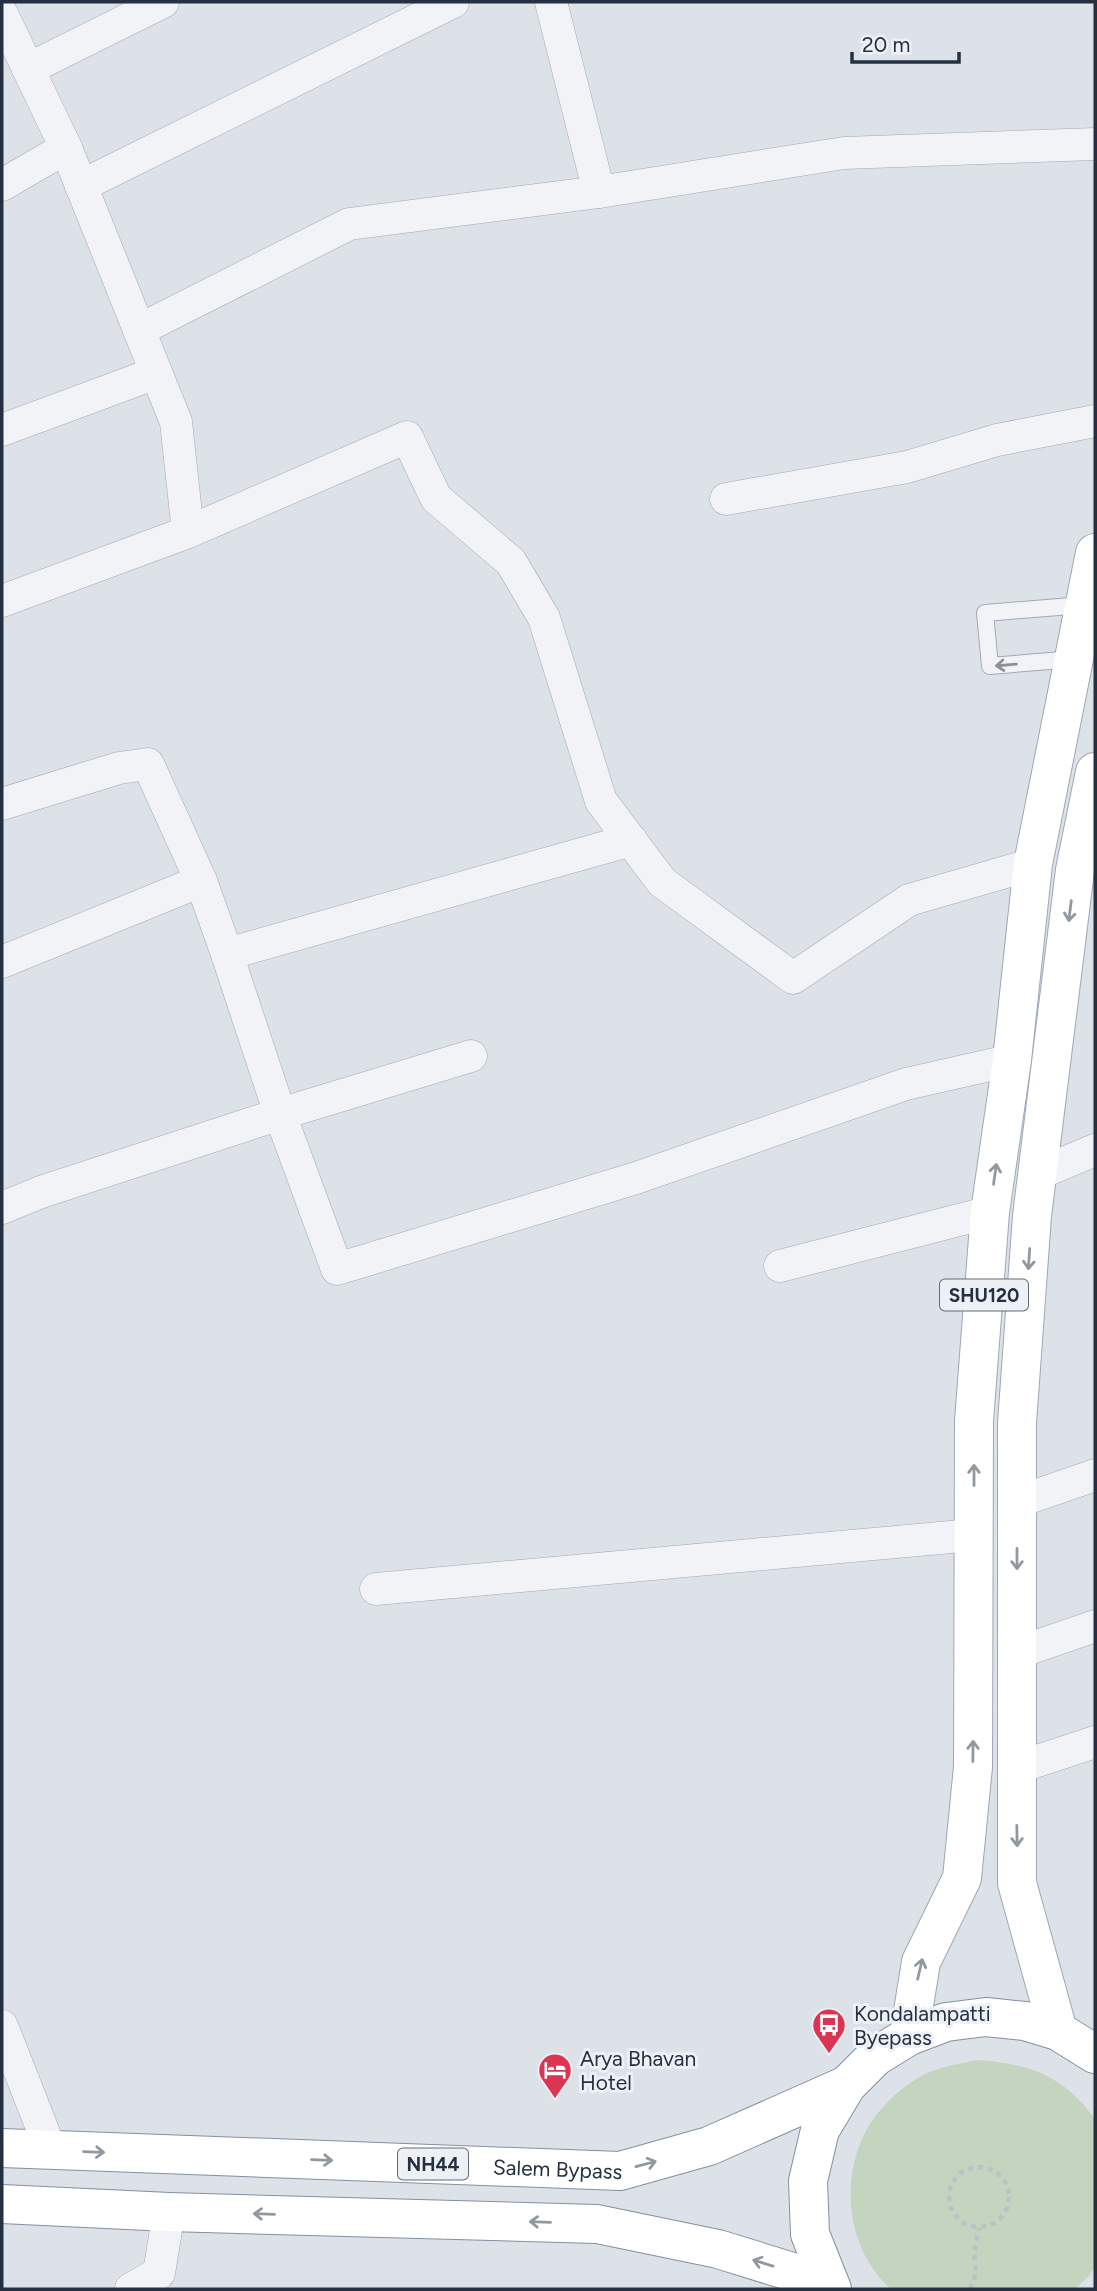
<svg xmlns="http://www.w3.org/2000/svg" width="1097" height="2291" font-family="Figtree,sans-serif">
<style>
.green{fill:#c4d4be}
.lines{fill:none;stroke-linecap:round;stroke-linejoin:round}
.service-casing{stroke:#a2a9b3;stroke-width:18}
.minor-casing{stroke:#a2a9b3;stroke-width:33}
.primary-casing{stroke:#9ca7b6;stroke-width:40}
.trunk-casing{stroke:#8390a1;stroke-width:40}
.path{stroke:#bcc0c8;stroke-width:4.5;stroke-dasharray:5 5;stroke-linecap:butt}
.service{stroke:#f1f3f7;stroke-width:16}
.minor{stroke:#f1f3f7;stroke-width:32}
.primary{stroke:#fff;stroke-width:38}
.trunk{stroke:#fff;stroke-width:38}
.oneway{stroke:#8b929c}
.oneway2{stroke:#9298a0}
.labels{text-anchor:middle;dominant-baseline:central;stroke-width:6;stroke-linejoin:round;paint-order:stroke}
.shield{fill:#edf1f6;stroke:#616a77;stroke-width:2}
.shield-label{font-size:19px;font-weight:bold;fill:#253041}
.poi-label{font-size:21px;fill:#253041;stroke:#edf1f6;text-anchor:start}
.street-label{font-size:21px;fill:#253041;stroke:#edf1f6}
</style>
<rect width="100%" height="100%" fill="#dde2e9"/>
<path class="green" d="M978,2060C1030,2064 1063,2075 1095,2119V2266L1089,2276L1075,2289H891C846,2249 839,2178 868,2127C879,2109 895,2093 913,2081C932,2068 956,2064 978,2060Z"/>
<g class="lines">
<g class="service-casing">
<path id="service" d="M1074,659L990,666L985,613L1083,605"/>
</g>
<g class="minor-casing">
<g id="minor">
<path d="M551,2L599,192L844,153L1095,144"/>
<path d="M2,14L66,148L176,422L188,532L2,601"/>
<path d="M28,69L163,2"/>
<path d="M2,185L66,148"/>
<path d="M81,186L453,2"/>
<path d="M139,330L349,224L599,192"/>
<path d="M2,430L156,373"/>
<path d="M726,499L907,467L997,440L1095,421"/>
<path d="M188,532L407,437L436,498L511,562L544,618L601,801L662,882L793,978L909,900L1033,864"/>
<path d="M2,804L119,768L148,764L201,881"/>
<path d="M2,962L201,881L227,954L631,840"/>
<path d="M471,1056L280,1114L337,1269L636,1178L906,1084L1012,1060"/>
<path d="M1038,1174L1095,1150"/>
<path d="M2,1208L41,1192L280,1114L227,954"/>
<path d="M780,1266L990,1212"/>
<path d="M1017,1502L1095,1475"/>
<path d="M376,1589L973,1535"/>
<path d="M1017,1653L1095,1626"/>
<path d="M1016,1768L1095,1742"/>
<path d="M2,2026L51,2151"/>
<path d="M131,2289L159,2273L169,2212"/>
</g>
</g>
<g class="primary-casing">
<g id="primary">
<path d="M1058,2031L1017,1883V1423L1032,1216L1075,870L1095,772"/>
<path d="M909,2036L921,1962L962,1878L973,1767L974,1421L990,1212L1012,1060L1033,864L1095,553"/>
</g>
</g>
<g class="trunk-casing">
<g id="trunk">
<path id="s1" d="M2,2148L620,2171L709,2146L847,2085"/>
<path d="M2,2204L169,2212L597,2224L718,2249L828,2283"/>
<path d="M832,2289L810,2234L808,2181L820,2130L847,2085L875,2057L909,2036L946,2022L986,2017L1025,2021L1058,2031L1095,2054"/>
</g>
</g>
<g class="path">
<circle cx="979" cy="2197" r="30"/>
<path d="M970,2289L976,2274L974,2253L979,2228"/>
</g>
<use href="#service" class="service"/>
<use href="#minor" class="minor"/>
<use href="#primary" class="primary"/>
<use href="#trunk" class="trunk"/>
</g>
<defs><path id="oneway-shaft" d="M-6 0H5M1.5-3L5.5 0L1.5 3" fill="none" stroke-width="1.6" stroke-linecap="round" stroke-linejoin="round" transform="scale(1.75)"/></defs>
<use class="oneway" href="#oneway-shaft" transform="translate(1006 665) rotate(175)"/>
<g class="oneway2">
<use href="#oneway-shaft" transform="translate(1070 911) rotate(97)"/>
<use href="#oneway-shaft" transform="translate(995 1174) rotate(-82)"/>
<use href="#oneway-shaft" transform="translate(1029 1259) rotate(94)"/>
<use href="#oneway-shaft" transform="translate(974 1475) rotate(-90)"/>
<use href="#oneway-shaft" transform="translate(1017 1559) rotate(90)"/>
<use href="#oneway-shaft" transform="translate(973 1751) rotate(-89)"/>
<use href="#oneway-shaft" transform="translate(1017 1836) rotate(89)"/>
<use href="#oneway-shaft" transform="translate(920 1969) rotate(-77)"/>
<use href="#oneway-shaft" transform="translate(94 2152) rotate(2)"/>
<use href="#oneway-shaft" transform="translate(322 2160) rotate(2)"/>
<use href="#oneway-shaft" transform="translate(646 2164) rotate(-15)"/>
<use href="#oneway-shaft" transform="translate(264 2214) rotate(-178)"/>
<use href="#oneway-shaft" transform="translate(540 2222) rotate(-178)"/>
<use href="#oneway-shaft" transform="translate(763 2263) rotate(-163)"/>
</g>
<defs>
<g id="bus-pin" transform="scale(1.75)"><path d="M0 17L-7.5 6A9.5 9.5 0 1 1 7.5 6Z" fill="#db3553" stroke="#edf1f6"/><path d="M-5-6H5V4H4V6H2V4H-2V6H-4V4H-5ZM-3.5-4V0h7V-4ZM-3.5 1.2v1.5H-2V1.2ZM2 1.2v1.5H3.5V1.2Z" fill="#fff"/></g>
<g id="hotel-pin" transform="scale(1.75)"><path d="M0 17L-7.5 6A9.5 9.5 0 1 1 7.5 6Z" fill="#db3553" stroke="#edf1f6"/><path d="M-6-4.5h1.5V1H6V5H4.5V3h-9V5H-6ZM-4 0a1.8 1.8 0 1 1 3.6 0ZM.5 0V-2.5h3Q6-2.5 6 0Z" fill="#fff"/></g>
</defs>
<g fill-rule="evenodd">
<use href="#bus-pin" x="829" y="2025"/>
<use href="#hotel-pin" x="555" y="2070"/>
</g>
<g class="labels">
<g class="shield">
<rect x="940" y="1279.5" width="88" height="31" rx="5"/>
<rect x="398" y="2148.5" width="70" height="31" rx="5"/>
</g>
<g class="shield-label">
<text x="984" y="1295">SHU120</text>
<text x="433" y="2164">NH44</text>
</g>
<g class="poi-label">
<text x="854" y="2013">Kondalampatti<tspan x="854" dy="24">Byepass</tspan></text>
<text x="580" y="2058">Arya Bhavan<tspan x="580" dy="24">Hotel</tspan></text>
</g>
<g class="street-label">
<text stroke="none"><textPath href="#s1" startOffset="556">Salem Bypass</textPath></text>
</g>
</g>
<rect width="1097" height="2291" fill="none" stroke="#253041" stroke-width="7"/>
<path d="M852 52v10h107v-10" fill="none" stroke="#253041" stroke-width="3.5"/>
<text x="862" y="52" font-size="21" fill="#253041" stroke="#edf1f6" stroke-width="5" paint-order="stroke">20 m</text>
</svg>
